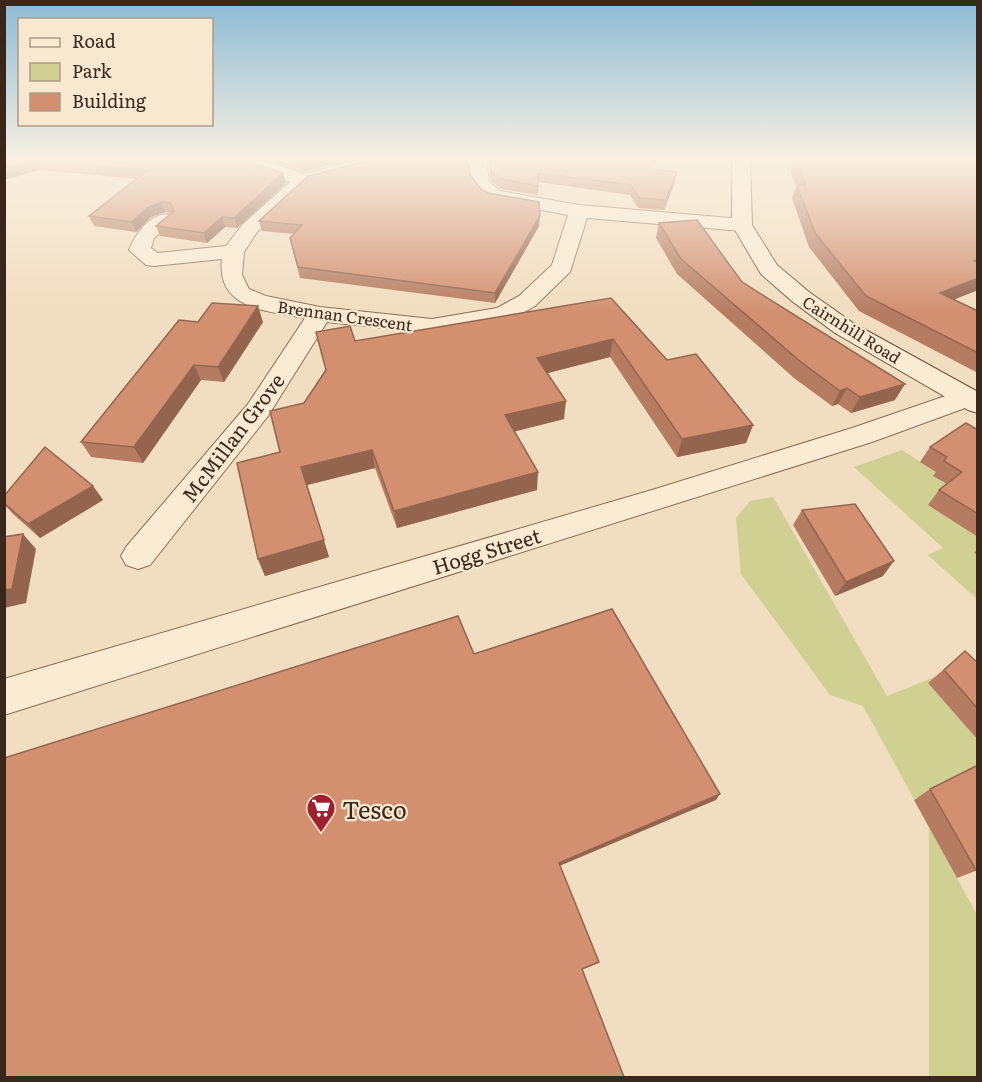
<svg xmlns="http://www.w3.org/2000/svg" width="982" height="1082" font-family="Literata,serif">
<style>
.green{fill:#cfd092}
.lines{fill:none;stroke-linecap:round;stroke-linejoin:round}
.minor-casing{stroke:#8b6d56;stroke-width:2}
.secondary-casing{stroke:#6c4e39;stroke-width:2}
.minor{fill:#fbebd2;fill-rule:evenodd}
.secondary{fill:#fbebd2;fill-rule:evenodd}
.wall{fill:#b57c61}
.shaded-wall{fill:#93654f}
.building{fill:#d29071;stroke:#93654f;stroke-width:1.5}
.labels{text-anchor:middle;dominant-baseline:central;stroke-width:4.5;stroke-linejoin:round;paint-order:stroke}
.far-street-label{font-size:16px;fill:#39271b;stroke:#f8e8cf}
.street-label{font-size:20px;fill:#39271b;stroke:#f8e8cf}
.near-poi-label{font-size:24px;fill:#39271b;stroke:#f8e8cf;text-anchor:start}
</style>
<rect width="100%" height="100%" fill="#f1ddbf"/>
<g class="green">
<path d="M902,450L936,472L977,508V599L928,555L943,548L854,467Z"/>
<path d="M773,497L887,696L977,660V766L914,799L863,706L830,695L741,574L736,518L750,501Z"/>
<path d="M929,827L977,915V1077H929Z"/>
</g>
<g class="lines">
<g class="minor-casing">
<g id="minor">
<path d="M233,160H265L304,174L358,160H388L385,164L309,184L257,232L244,252L242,275L249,289L266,296L320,307L432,319L497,308L519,296L552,265L568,215L488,200C472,191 469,178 468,160H486L489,182L500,191L579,205L742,219L749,221L752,225L749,229L742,231L587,218L570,272L535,306L512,319L432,333L327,322L268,416L150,565L138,569L126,565L121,556L126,547L248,404L305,318C268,311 216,310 222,259L154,266L146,265L129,250C136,233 152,210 173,215L176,219L154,238L151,248L158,253L226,246L243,224L290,182L236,164Z"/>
<path d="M966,389L976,392L978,395L976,404L872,442L4,715V679L652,490L852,428Z"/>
</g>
</g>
<g class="secondary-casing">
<path id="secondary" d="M732,160H750L752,225L777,265L809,292L853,323L978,392V413L968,410L835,333L793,302L761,274L732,225Z"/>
</g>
<use href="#minor" class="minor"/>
<use href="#secondary" class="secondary"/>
</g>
<g class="wall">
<path d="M4,160H243L283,173L286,183L237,228L225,227L207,243L160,236L156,226L172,213L165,212L151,217L136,232L94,226L89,216L137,179L40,170Z"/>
<path d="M272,160H348L304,172Z"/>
<path d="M488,160H655L652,169L675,182L664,210L638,208L630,195L538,182V195L501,189L491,181Z"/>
<path d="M792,160H978V290L953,300L978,311V373L859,311L809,247L792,198L796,186L791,173Z"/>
<path d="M470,175L481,189L539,226L495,303L300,278L290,238L294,234L262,231L259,221Z"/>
<path d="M659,223L742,282L895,400L851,413L838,404L832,406L794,378L677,274L656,238Z"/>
<path d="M611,298L667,360L753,425L746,443L677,457L610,357L548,373L564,419L514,431L537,490L397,528L375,468L307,485L329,557L265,576L258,559L280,452L304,403L326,370L316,332L355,341Z"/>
<path d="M198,322H263L224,382L201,380L143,463L91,457L81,442Z"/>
<path d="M978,430V537L928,505L939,490L947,484L933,476L936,472L920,462L930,447Z"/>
<path d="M93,486L103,500L40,538L13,514L4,504V496Z"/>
<path d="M802,510L883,576L835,596L793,525Z"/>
<path d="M978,549V555L974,553Z"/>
<path d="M965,651L978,663V740L928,683Z"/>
<path d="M930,789L978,870L957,878L914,800Z"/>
</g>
<g class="shaded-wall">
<path d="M35,160L40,170L4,180V169Z"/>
<path d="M311,160H348L304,172L302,162Z"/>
<path d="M677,172L675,182L664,210L666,200Z"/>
<path d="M283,173L286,183L237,228L234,218Z"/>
<path d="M161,202L165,212L151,217L136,232L132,222L147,208Z"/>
<path d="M540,216L539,226L495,303V293Z"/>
<path d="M222,217L225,227L207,243L204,233Z"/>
<path d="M978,278V290L931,308L940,293Z"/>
<path d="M258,306L263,322L224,382L218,367Z"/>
<path d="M613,339L610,357L536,376L537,358Z"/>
<path d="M194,365L201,380L143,463L134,447Z"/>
<path d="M905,384L895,400L851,413L860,397Z"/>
<path d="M847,388L838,404L832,406L840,391Z"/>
<path d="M566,401L564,419L505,434V415Z"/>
<path d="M753,425L746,443L677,457L682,439Z"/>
<path d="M372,450L375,468L307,485L329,557L265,576L258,559L301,467Z"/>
<path d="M538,472L537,490L397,528L394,511Z"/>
<path d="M93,486L103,500L40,538L28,524Z"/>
<path d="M23,534L36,549L26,603L4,608V590Z"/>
<path d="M894,561L883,576L835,596L846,582Z"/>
<path d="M720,794L716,800L557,867L559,863Z"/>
</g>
<g class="building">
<path d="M4,160H243L283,173L234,218L222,217L204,233L156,226L174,211L170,203L161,202L147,208L132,222L89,216L148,170L35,160L4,169Z"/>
<path d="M296,160H311L302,162Z"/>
<path d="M372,160H468L470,175L481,189L488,193L539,202L540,216L495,293L298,267L290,238L302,225L259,221L308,176Z"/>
<path d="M489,160H654L651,169L677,172L666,200L639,198L631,185L538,173V186L501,179L491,171Z"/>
<path d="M796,160H978V259L974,261L978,262V278L940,293L978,311V353L866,296L815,233L797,185H806Z"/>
<path d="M697,220L742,282L905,384L860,397L847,388L840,391L801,362L681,259L659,223Z"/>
<path d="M611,298L667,360L696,354L753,425L682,439L613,339L537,358L566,401L505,415L538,472L394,511L372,450L301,467L324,540L258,559L237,463L280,452L270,411L304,403L326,370L316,332L350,326L355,341Z"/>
<path d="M212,303L258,306L218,367L194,365L134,447L81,442L179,320L198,322Z"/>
<path d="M966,423L978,430V514L939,490L962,472L944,461L947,457L930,447Z"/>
<path d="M45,447L93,486L28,524L4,503V496Z"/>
<path d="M855,504L894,561L846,582L802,510Z"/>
<path d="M23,534L12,589L4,590V537Z"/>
<path d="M612,609L720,794L559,863L599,962L582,969L624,1077H4V758L458,616L474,654Z"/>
<path d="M965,651L978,663V709L944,670Z"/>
<path d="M978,765V870H976L930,789Z"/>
</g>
<linearGradient id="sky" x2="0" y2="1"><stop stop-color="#8cbad4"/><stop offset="0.51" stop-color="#f9f0e2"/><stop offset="1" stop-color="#f9f0e2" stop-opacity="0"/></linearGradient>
<rect width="982" height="312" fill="url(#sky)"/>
<defs>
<g id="supermarket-pin" transform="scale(1.5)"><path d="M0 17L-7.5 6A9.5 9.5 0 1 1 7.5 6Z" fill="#9e212f" stroke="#f8e8cf"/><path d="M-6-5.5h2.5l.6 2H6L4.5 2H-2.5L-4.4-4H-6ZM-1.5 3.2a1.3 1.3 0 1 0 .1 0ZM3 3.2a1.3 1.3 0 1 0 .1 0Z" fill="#fff"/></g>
</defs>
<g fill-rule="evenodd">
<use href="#supermarket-pin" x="321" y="808"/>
</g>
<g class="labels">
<g class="far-street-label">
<text transform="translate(345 315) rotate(8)">Brennan Crescent</text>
<text transform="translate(852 329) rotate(32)">Cairnhill Road</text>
</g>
<g class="street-label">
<text transform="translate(232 437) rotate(-53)">McMillan Grove</text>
<text transform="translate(486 550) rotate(-17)">Hogg Street</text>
</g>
<g class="near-poi-label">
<text x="342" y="808">Tesco</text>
</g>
</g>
<rect width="982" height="1082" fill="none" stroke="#39271b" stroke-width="12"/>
<rect x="18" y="18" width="195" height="108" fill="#f8e8cf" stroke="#ac9b87" stroke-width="1.5"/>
<rect x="30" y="38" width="30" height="9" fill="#fbebd2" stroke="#ac9b87" stroke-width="1.5"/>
<text x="72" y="48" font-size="18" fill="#39271b">Road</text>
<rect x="30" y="63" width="30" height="18" fill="#cfd092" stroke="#ac9b87" stroke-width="1.5"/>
<text x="72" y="78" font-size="18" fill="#39271b">Park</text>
<rect x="30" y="93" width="30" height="18" fill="#d29071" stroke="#ac9b87" stroke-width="1.5"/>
<text x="72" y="108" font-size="18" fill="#39271b">Building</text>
</svg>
